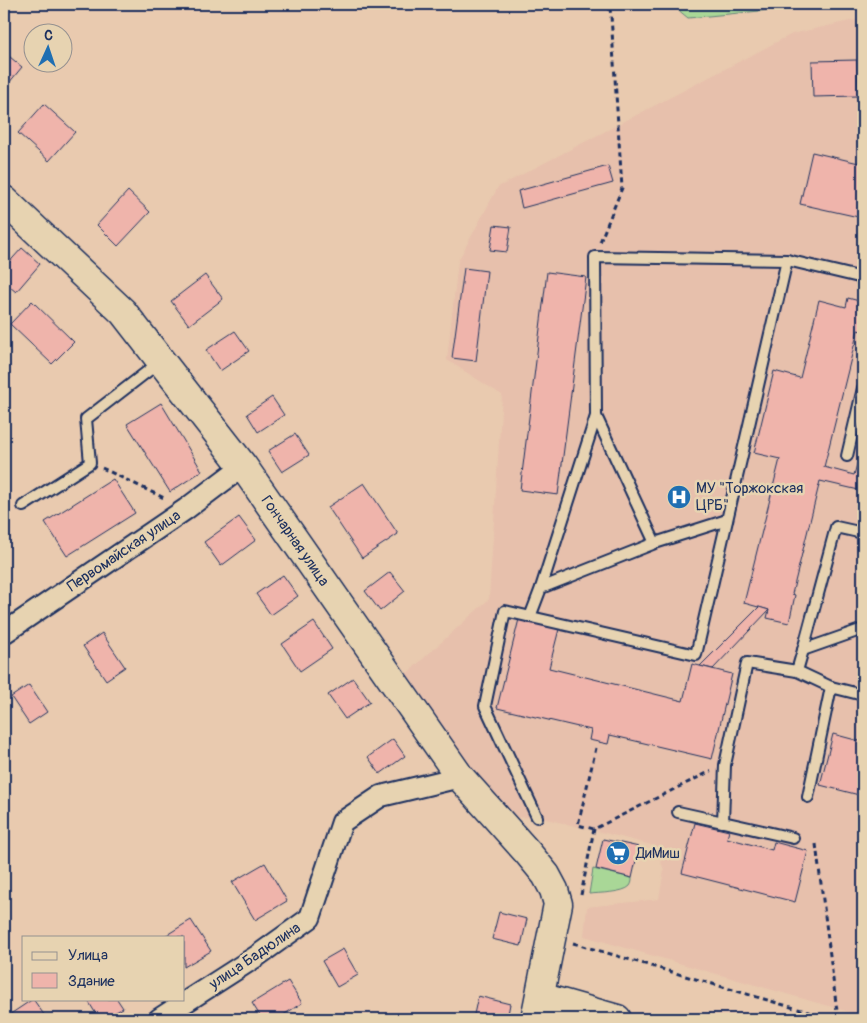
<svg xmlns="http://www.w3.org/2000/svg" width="867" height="1023" font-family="Pangolin,sans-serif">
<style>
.built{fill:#e7c0ac}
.green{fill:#a9d797;stroke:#62837a}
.building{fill:#efb4ab;stroke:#1b2f5e}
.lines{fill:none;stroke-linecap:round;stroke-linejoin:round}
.lane-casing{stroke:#1b2f5e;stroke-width:14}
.street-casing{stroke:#1b2f5e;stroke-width:24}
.secondary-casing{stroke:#1b2f5e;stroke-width:31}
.path{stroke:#1b2f5e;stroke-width:3;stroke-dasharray:5 4;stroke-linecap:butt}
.lane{stroke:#e7d3b1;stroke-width:10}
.street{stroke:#e7d3b1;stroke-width:20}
.secondary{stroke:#e7d3b1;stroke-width:28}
.labels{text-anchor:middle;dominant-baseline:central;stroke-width:5;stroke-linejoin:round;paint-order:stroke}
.poi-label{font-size:15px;fill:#1b2f5e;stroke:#e7d3b1;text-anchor:start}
.street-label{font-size:15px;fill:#1b2f5e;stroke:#e7d3b1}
</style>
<rect width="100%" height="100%" fill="#e9caaf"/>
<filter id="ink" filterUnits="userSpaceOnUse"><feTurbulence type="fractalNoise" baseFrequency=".02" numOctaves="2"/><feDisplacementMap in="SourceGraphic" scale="10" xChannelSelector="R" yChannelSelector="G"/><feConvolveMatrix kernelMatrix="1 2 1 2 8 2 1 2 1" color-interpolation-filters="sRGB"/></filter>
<g filter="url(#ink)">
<path class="built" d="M863,18V1016L584,936L587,907L659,899L664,870L655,846L601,832L537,817L508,818L468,771L403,677L489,599L502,395L447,360L458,261L498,187L792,34Z"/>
<g class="green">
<path d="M671,4H863V10L821,5L688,18Z"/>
<path d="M593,869L632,878C632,881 632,883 630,886C624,893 598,893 589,894Z"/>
</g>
<g class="building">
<path d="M4,52L22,67L4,89Z"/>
<path d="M857,60L858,96L813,97L812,61Z"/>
<path d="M44,104L75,132L49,161L18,133Z"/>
<path d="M812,152L863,164V218L800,204Z"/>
<path d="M608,166L613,183L522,208L518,191Z"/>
<path d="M128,191L150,212L118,246L97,225Z"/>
<path d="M494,225L511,227L507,252L490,250Z"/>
<path d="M22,248L40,264L16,292L4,282V268Z"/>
<path d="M464,268L487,271L476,361L452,358Z"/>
<path d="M547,272L586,277L558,495L520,490Z"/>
<path d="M205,275L223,299L189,325L171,301Z"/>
<path d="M848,298L863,302V323L861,331L858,330L824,467L854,475L859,457L863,458V491L820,481L792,594L795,595L789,623L767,618L769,610L744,603L780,459L754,453L774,371L800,378L819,300L846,307Z"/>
<path d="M32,301L74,342L52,364L10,324Z"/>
<path d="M235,331L249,351L220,371L206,350Z"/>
<path d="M272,397L284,415L258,432L247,414Z"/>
<path d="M161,403L202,471L170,492L127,424Z"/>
<path d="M295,434L309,455L282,472L268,451Z"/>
<path d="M113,479L135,513L67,556L45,522Z"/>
<path d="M364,483L398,534L362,558L328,507Z"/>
<path d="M239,517L256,540L221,566L204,542Z"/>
<path d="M390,572L405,591L380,611L365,591Z"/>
<path d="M283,575L298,596L271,615L256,594Z"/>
<path d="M759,607L769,610L713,669L700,666Z"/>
<path d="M519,619L559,629L549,668L683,701L692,664L732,674L712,759L610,735L608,744L589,740L591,730L497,708Z"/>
<path d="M314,622L332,649L300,671L282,644Z"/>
<path d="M102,633L125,667L106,680L83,646Z"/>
<path d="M353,678L370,702L345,719L328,695Z"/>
<path d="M29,685L47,712L29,724L11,697Z"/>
<path d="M833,734L863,742V796L820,785Z"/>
<path d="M393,739L405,756L380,774L368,757Z"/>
<path d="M695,823L729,831L727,838L772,850L774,842L808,851L795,902L682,873Z"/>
<path d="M603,839L639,847L632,878L596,869Z"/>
<path d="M265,863L287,901L255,920L232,882Z"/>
<path d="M499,912L527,919L521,946L492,939Z"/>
<path d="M191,920L211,951L184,967V937L165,936Z"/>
<path d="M343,949L358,975L337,987L322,961Z"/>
<path d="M288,981L302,1003L277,1019H262L252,1003Z"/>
<path d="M478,996L510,1004L507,1019H473Z"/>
<path d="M33,999L47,1019H8L6,1017Z"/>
<path d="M87,999H117L123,1008L104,1019H99Z"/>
</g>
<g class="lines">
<g class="lane-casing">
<g id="lane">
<path d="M596,416L655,543L727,520"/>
<path d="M847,456L863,388"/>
<path d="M23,506L90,463L86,419L161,361"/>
<path d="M863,533L836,527L803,650L863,629"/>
<path d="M541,588L655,543"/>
<path d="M530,617L541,588L596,416L595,257L787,260"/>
<path d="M797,671L831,687"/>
<path d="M808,797L831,687L863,695"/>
<path d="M678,812L723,822"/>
<path d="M537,817L485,706L505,611L696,655L787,260L863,278"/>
<path d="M793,838L723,822L725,765L747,663L797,671L803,650"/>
</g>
</g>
<g class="street-casing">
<g id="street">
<path d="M4,633L186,509L243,466"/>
<path d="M159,1019L257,956L310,918L342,822L381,796L460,777"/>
</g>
</g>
<g class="secondary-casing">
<g id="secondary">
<path d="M4,200L123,312L161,361L243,466L460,777L528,853L546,875L554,890L558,904L535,1019"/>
<path d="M540,997L617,1019"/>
</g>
</g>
<g class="path">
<path d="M600,242L622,188L611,15L609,4"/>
<path d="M102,468L166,499"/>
<path d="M596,748L578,825L594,829L711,771"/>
<path d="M816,844L838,1019"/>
<path d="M581,895L594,829"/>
<path d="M573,943L832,1019"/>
</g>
<use href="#lane" class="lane"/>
<use href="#street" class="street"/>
<use href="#secondary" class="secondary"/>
</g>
</g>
<defs>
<g id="hospital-disc" transform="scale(1.25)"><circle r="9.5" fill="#1f6fb2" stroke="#e7d3b1"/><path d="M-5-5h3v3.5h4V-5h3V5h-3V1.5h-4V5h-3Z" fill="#fff"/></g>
<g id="supermarket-disc" transform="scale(1.25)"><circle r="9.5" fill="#1f6fb2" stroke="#e7d3b1"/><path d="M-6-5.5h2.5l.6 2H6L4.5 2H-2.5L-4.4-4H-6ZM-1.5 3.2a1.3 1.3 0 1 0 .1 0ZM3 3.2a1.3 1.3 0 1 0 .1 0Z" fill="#fff"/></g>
</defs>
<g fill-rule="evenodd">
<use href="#hospital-disc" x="679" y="497"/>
<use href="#supermarket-disc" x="618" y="853"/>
</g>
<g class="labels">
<g class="poi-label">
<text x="696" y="488">МУ "Торжокская<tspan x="696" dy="17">ЦРБ"</tspan></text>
<text x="636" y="853">ДиМиш</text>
</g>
<g class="street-label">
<text transform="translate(295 541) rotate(55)">Гончарная улица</text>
<text transform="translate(124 551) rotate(-34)">Первомайская улица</text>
<text transform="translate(255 956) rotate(-34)">улица Бадюлина</text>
</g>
</g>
<rect width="867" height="1023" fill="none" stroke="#e7d3b1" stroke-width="20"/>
<rect x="10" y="10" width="847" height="1003" fill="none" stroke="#1b2f5e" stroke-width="2" filter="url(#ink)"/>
<rect x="22" y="936" width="162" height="65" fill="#e7d3b1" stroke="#959190"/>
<rect x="32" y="952" width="25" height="8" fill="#e7d3b1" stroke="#959190"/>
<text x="68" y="960" font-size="15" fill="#1b2f5e">Улица</text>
<rect x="32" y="973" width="25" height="15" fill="#efb4ab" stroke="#959190"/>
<text x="68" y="986" font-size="15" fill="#1b2f5e">Здание</text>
<g transform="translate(48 48) rotate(3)"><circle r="24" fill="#e7d3b1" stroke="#959190"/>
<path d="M0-4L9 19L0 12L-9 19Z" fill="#1f6fb2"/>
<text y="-8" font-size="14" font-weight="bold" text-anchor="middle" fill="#1b2f5e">С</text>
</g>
</svg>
